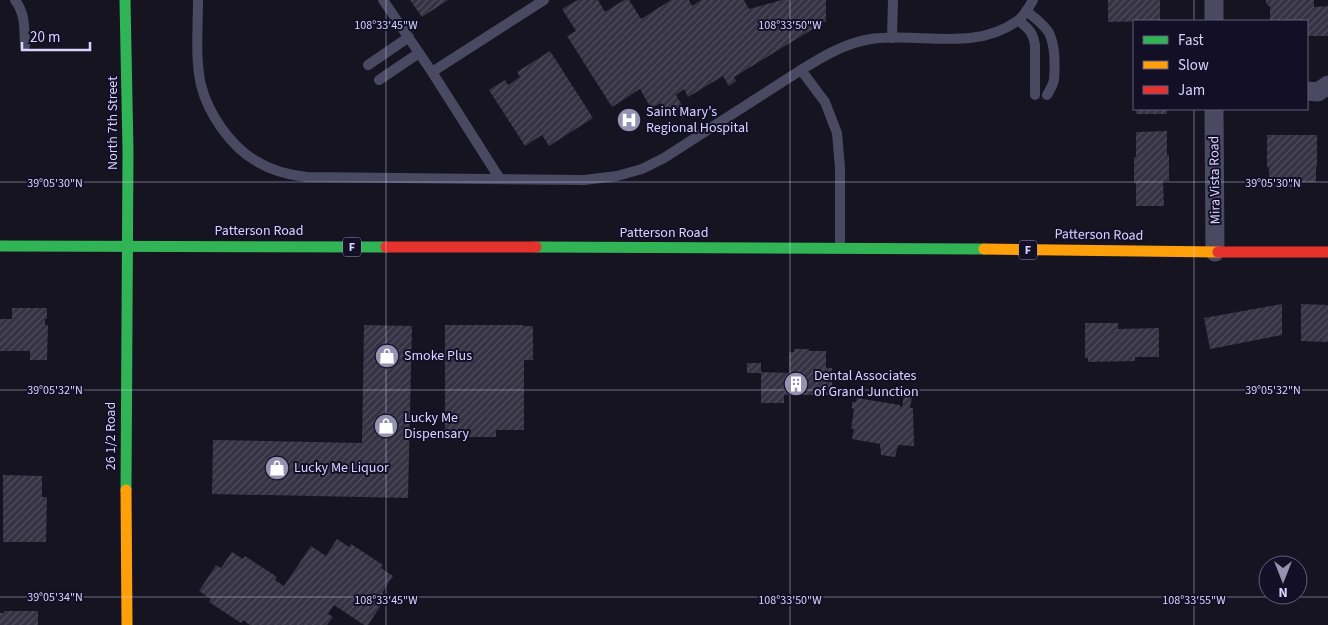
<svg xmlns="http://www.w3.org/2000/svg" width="1328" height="625" font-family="'Source Sans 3',sans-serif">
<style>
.building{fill:url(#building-hatch)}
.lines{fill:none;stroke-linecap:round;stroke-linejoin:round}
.lane{stroke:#4a4962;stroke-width:10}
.street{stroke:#4a4962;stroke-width:19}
.fast{stroke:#30b455;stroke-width:11}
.slow{stroke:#ff9f0a;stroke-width:11}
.jam{stroke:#e5322d;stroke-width:11}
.ticks{fill:none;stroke:#d9d4ff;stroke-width:1;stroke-opacity:0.45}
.labels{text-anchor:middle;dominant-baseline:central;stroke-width:4;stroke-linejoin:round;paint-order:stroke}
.shield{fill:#130f26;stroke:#9e99be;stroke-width:1}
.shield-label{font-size:12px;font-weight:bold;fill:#d9d4ff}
.poi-label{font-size:14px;fill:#d9d4ff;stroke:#130f26;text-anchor:start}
.street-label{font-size:14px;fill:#d9d4ff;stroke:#130f26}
.ticks-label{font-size:12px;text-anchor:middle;fill:#d9d4ff;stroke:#130f26;stroke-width:4;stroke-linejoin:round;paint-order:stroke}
</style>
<defs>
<pattern id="building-hatch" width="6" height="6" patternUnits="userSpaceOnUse" patternTransform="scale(1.25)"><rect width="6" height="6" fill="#343243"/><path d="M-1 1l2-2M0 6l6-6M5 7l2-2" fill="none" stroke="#514f5f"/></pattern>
</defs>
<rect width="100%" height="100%" fill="#161421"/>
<g class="building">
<path d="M410,0H448L422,17Z"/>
<path d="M578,0H598L605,12L624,0H629L641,19L671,0H689L692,6L701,0H744L749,9L782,0H826V21L734,77L736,81L729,86L723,76L688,97L684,89L676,95L683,107L668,115L661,103L651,108L640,89L612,107L567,36L576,31L562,9Z"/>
<path d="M1108,0H1160V21L1108,22Z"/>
<path d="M1266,0H1314V7L1328,6V36H1307V21H1270V6H1268V4H1266Z"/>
<path d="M550,51L593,118L549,146L542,135L525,146L489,90L505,80L508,85L520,77L517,72Z"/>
<rect x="1136" y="109" width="31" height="5"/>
<path d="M1167,131V155H1169V181H1163L1164,206H1136V183H1134V157H1136V132Z"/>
<path d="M1267,135H1317V167H1316V182H1295V187H1269V167H1267Z"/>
<path d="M1282,304V335L1210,349L1204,318Z"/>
<path d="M1301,304L1328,305V342L1301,341Z"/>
<path d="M12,308H47V319H45V325H48L47,360H30V351H0V319H12Z"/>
<path d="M1085,323H1118V329L1159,328V357H1135V361L1088,362V358H1085Z"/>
<path d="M364,325L412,326L408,498L212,494L213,440L362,443Z"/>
<path d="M445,325H523V326H533V360H524V430H496V437H468V430H445Z"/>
<path d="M794,349H809V351H826V368H832V395H784V403H761V373H747V363H761V372L789,373V352H794Z"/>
<path d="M905,390H913L910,408H913L914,446L898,445L895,457L881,455L880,444L852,439L854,429H851L854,409L852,408V402H856L857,398L900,405V407H902Z"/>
<path d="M3,475L42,476V497H47L46,542H3Z"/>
<path d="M337,539L349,547L351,544L383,565L381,568L393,576L382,593L387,596L368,625H364L334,605L328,614L333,617L327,625H250L243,620L241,623L209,602L211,599L199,591L216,565L221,568L232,552L243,559L245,556L277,577L275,580L284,586L311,546L326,556Z"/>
<path d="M4,611H38V625H0V613H4Z"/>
</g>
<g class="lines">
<g class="lane">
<path d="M15,0C26,15 24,29 25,46"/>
<path d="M198,0C198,28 195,58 201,85C208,113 230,146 256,161C272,171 289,175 307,177L584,180L617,176L642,169L664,158L801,70C822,57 845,43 871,39C919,32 974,52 1017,21C1024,17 1029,7 1033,0"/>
<path d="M383,0L432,72L500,179"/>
<path d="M1026,11C1034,17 1044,24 1049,33C1055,45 1055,67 1054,80C1053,85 1050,90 1047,95"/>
<path d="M1019,21C1028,28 1033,32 1035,45V95"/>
<path d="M892,38L893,0"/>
<path d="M368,65L409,37"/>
<path d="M801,70L825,102L837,133L840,168V247"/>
<path d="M432,72L544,0"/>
<path d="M379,80L419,53"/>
</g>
<g class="street">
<path d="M1214,0V21"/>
<path d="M1307,91L1318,92L1328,85"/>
<path d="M1214,109L1215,252"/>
</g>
<g class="fast">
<path d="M125,0L128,151L126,490"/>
<path d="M0,246L386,247"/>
<path d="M536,247L984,249"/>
</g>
<g class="slow">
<path d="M984,249L1218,252"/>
<path d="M126,490L127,625"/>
</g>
<g class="jam">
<path d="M386,247H536"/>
<path d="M1218,252H1328"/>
</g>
</g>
<path class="ticks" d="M386,0V625M790,0V625M1194,0V21M1194,109V625M0,182H1328M0,390H1328M0,597H1328"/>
<defs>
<g id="hospital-disc" transform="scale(1.25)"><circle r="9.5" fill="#9591b1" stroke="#130f26"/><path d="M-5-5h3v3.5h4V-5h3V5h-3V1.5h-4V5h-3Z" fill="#fff"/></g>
<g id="shop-disc" transform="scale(1.25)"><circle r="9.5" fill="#9591b1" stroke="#130f26"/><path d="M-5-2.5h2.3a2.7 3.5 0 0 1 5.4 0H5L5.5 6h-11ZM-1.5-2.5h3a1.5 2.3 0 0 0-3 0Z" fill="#fff"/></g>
<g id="building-disc" transform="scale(1.25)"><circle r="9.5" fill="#9591b1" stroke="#130f26"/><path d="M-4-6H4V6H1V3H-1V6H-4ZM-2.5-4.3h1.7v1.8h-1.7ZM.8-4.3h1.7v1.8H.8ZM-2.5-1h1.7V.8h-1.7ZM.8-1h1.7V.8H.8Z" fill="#fff"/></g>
</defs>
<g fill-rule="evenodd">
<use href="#hospital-disc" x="629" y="120"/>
<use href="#shop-disc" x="387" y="356"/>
<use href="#building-disc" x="796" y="384"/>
<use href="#shop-disc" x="386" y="426"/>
<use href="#shop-disc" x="277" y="468"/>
</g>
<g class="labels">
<g class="shield">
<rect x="343" y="237.5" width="18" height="19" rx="4"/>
<rect x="1019" y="240.5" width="18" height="19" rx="4"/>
</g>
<g class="shield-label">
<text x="352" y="247">F</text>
<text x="1028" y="250">F</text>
</g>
<g class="poi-label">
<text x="646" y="112">Saint Mary's<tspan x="646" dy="16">Regional Hospital</tspan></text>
<text x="404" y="356">Smoke Plus</text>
<text x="814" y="376">Dental Associates<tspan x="814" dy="16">of Grand Junction</tspan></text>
<text x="404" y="418">Lucky Me<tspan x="404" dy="16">Dispensary</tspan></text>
<text x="294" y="468">Lucky Me Liquor</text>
</g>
<g class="street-label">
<text transform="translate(113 123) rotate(-90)">North 7th Street</text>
<text transform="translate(1215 180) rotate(-91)">Mira Vista Road</text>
<text x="259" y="231">Patterson Road</text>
<text x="664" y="233">Patterson Road</text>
<text transform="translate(1099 235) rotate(1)">Patterson Road</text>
<text transform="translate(111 436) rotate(-90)">26 1/2 Road</text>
</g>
</g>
<g class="ticks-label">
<text x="386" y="29">108°33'45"W</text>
<text x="790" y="29">108°33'50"W</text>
<text x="1273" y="187">39°05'30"N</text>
<text x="55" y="187">39°05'30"N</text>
<text x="1273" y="394">39°05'32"N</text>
<text x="55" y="394">39°05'32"N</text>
<text x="55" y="601">39°05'34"N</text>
<text x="386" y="604">108°33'45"W</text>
<text x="790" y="604">108°33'50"W</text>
<text x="1194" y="604">108°33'55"W</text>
</g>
<rect x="1133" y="20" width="175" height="90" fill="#130f26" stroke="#625e7d"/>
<rect x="1143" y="36" width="25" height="8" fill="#30b455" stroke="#625e7d"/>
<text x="1178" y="45" font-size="15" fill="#d9d4ff">Fast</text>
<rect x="1143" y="61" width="25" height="8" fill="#ff9f0a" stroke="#625e7d"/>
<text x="1178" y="70" font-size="15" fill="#d9d4ff">Slow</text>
<rect x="1143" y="86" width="25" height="8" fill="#e5322d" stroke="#625e7d"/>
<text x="1178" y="95" font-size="15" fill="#d9d4ff">Jam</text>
<g transform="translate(1283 580) rotate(180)"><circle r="24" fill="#130f26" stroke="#625e7d"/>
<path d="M0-4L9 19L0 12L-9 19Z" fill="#9591b1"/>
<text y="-8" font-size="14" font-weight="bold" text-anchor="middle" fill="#d9d4ff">N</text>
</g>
<path d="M22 42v8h68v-8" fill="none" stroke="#d9d4ff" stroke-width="2.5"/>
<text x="30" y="42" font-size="15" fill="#d9d4ff" stroke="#130f26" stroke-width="4" paint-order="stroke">20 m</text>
</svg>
